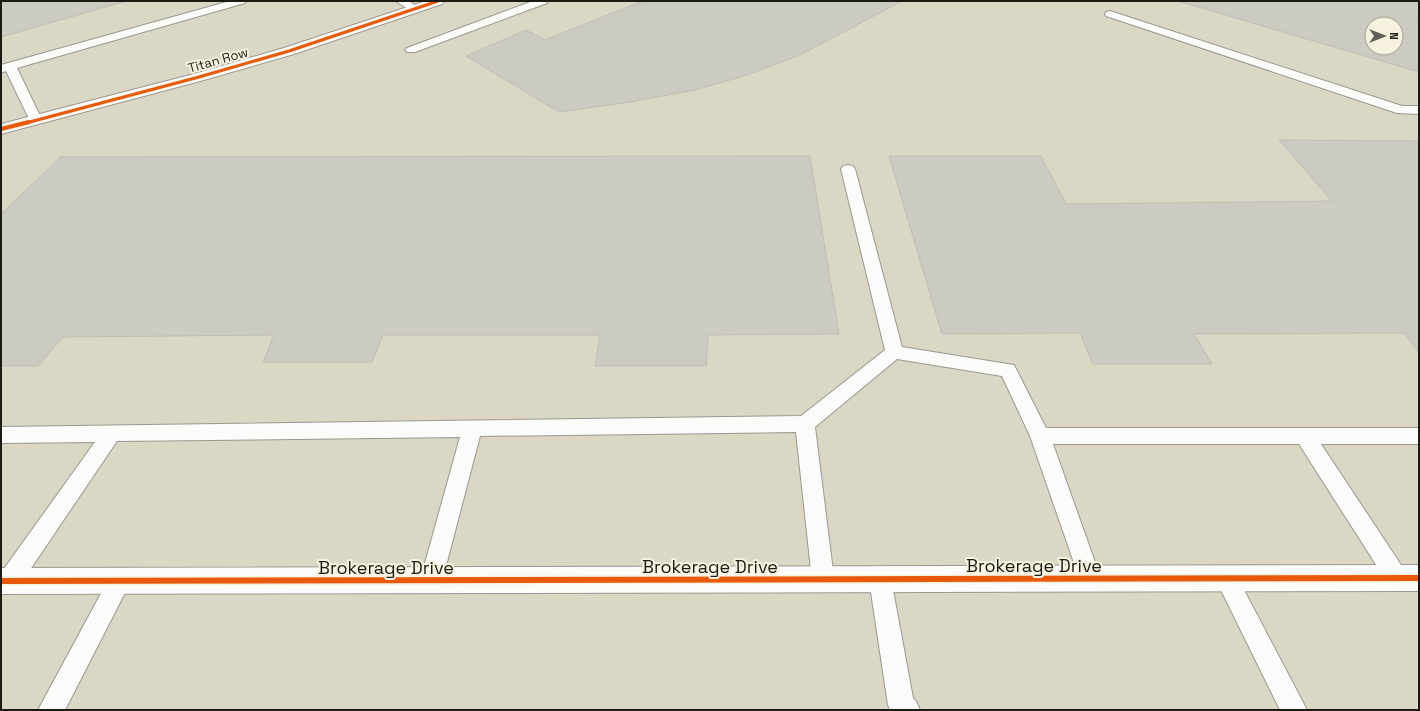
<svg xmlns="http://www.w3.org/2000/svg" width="1420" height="711" font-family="'Space Grotesk',sans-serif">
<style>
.built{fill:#dbd7c5;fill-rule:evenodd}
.building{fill:#cccbc2;stroke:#bfbdb5;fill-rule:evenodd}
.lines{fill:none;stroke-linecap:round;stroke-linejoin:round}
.service-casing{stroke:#999890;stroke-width:2}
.minor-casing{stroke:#999890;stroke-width:2}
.service{fill:#fbfbf9;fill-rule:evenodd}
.minor{fill:#fbfbf9;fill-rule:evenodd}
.cycleway-far2-casing{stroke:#f6f2df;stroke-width:4.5}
.cycleway-far1-casing{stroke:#f6f2df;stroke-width:6}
.cycleway-casing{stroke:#f6f2df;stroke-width:9}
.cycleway-far2{stroke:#e8590c;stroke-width:3}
.cycleway-far1{stroke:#e8590c;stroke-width:4}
.cycleway{stroke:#e8590c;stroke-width:6}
.labels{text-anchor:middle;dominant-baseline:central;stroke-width:4;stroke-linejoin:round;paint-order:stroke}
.far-street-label{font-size:13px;fill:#1b1a13;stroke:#f6f2df}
.near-street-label{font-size:18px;fill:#1b1a13;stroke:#f6f2df}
</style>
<rect width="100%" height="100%" fill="#e4e2d7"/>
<path class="built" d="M1,1H1419V710H1ZM1372,24H1396V48H1372Z"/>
<g class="building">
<path d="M1,1H126L1,37Z"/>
<path d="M643,1H902L800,55L747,75L695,90L630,102L559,112L466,56L526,30L545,40Z"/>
<path d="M1178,1H1419V16L1417,19H1419V72ZM1372,24H1396V48H1372Z"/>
<path d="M1279,140L1419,141V352L1404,333L1194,334L1212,364H1093L1080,333L942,334L889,156H1041L1066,204L1332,201Z"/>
<path d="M810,156L839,334L708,335L706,366H595L600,335H383L372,362H263L274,335L63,337L38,366H1V214L61,157Z"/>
</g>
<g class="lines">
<g class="service-casing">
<g id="service">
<path d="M230,1H246L245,3L17,68L42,120L41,123H31L6,71L1,73V65Z"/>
<path d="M396,1H409L420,9L419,11H411Z"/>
<path d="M533,1H548L547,3L415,52H407L405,50L407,48Z"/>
<path d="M1110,11L1402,106H1419V114L1397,113L1106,16L1105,14L1106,12Z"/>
<path d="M848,165L853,166L855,169L902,347L1014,365L1046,428H1419V444H1321L1405,571L1408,578L1405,585L1397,589L1389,585L1299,444H1053L1101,579L1098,586L1090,590L1082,586L1030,436L1002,376L897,359L815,427L834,579L831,586L823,590L815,586L812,579L796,432L480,436L442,581L439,589L431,592L423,589L420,581L460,437L117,441L17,589L9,592L1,589V573L95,442L1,443V427L801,416L885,350L841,169L843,166Z"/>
<path d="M1226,567L1234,571L1307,710H1280L1215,578L1218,571Z"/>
<path d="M880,568L888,572L891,579L913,698L916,701L920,710H890L888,705L869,579L872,572Z"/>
<path d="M120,570L128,573L131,581L65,710H38L112,573Z"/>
</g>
</g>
<g class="minor-casing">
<g id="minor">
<path d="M426,1H444L442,4L294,54L204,80L1,134V124L194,74L284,48Z"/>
<path d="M1419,565V591L1,594V568Z"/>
</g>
</g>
<use href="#service" class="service"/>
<use href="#minor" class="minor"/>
<g class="cycleway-far2-casing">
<path id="cycleway-far2" d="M26,123L199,77L289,51L438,1"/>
</g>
<g class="cycleway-far1-casing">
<path id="cycleway-far1" d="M1,129L29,122"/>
</g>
<g class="cycleway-casing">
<path id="cycleway" d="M1,581L1419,578"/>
</g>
<use href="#cycleway-far2" class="cycleway-far2"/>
<use href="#cycleway-far1" class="cycleway-far1"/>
<use href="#cycleway" class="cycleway"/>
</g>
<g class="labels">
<g class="far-street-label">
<text transform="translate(218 60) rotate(-16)">Titan Row</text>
</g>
<g class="near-street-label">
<text x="1034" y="565">Brokerage Drive</text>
<text x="710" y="566">Brokerage Drive</text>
<text x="386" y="567">Brokerage Drive</text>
</g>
</g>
<rect width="1420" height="711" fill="none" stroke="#1b1a13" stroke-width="4"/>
<g transform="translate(1384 36) rotate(90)"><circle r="19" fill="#f6f2df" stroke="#9e9c8d"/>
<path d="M0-3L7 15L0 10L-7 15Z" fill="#616058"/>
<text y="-6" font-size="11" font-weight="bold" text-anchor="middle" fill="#1b1a13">N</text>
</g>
</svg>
